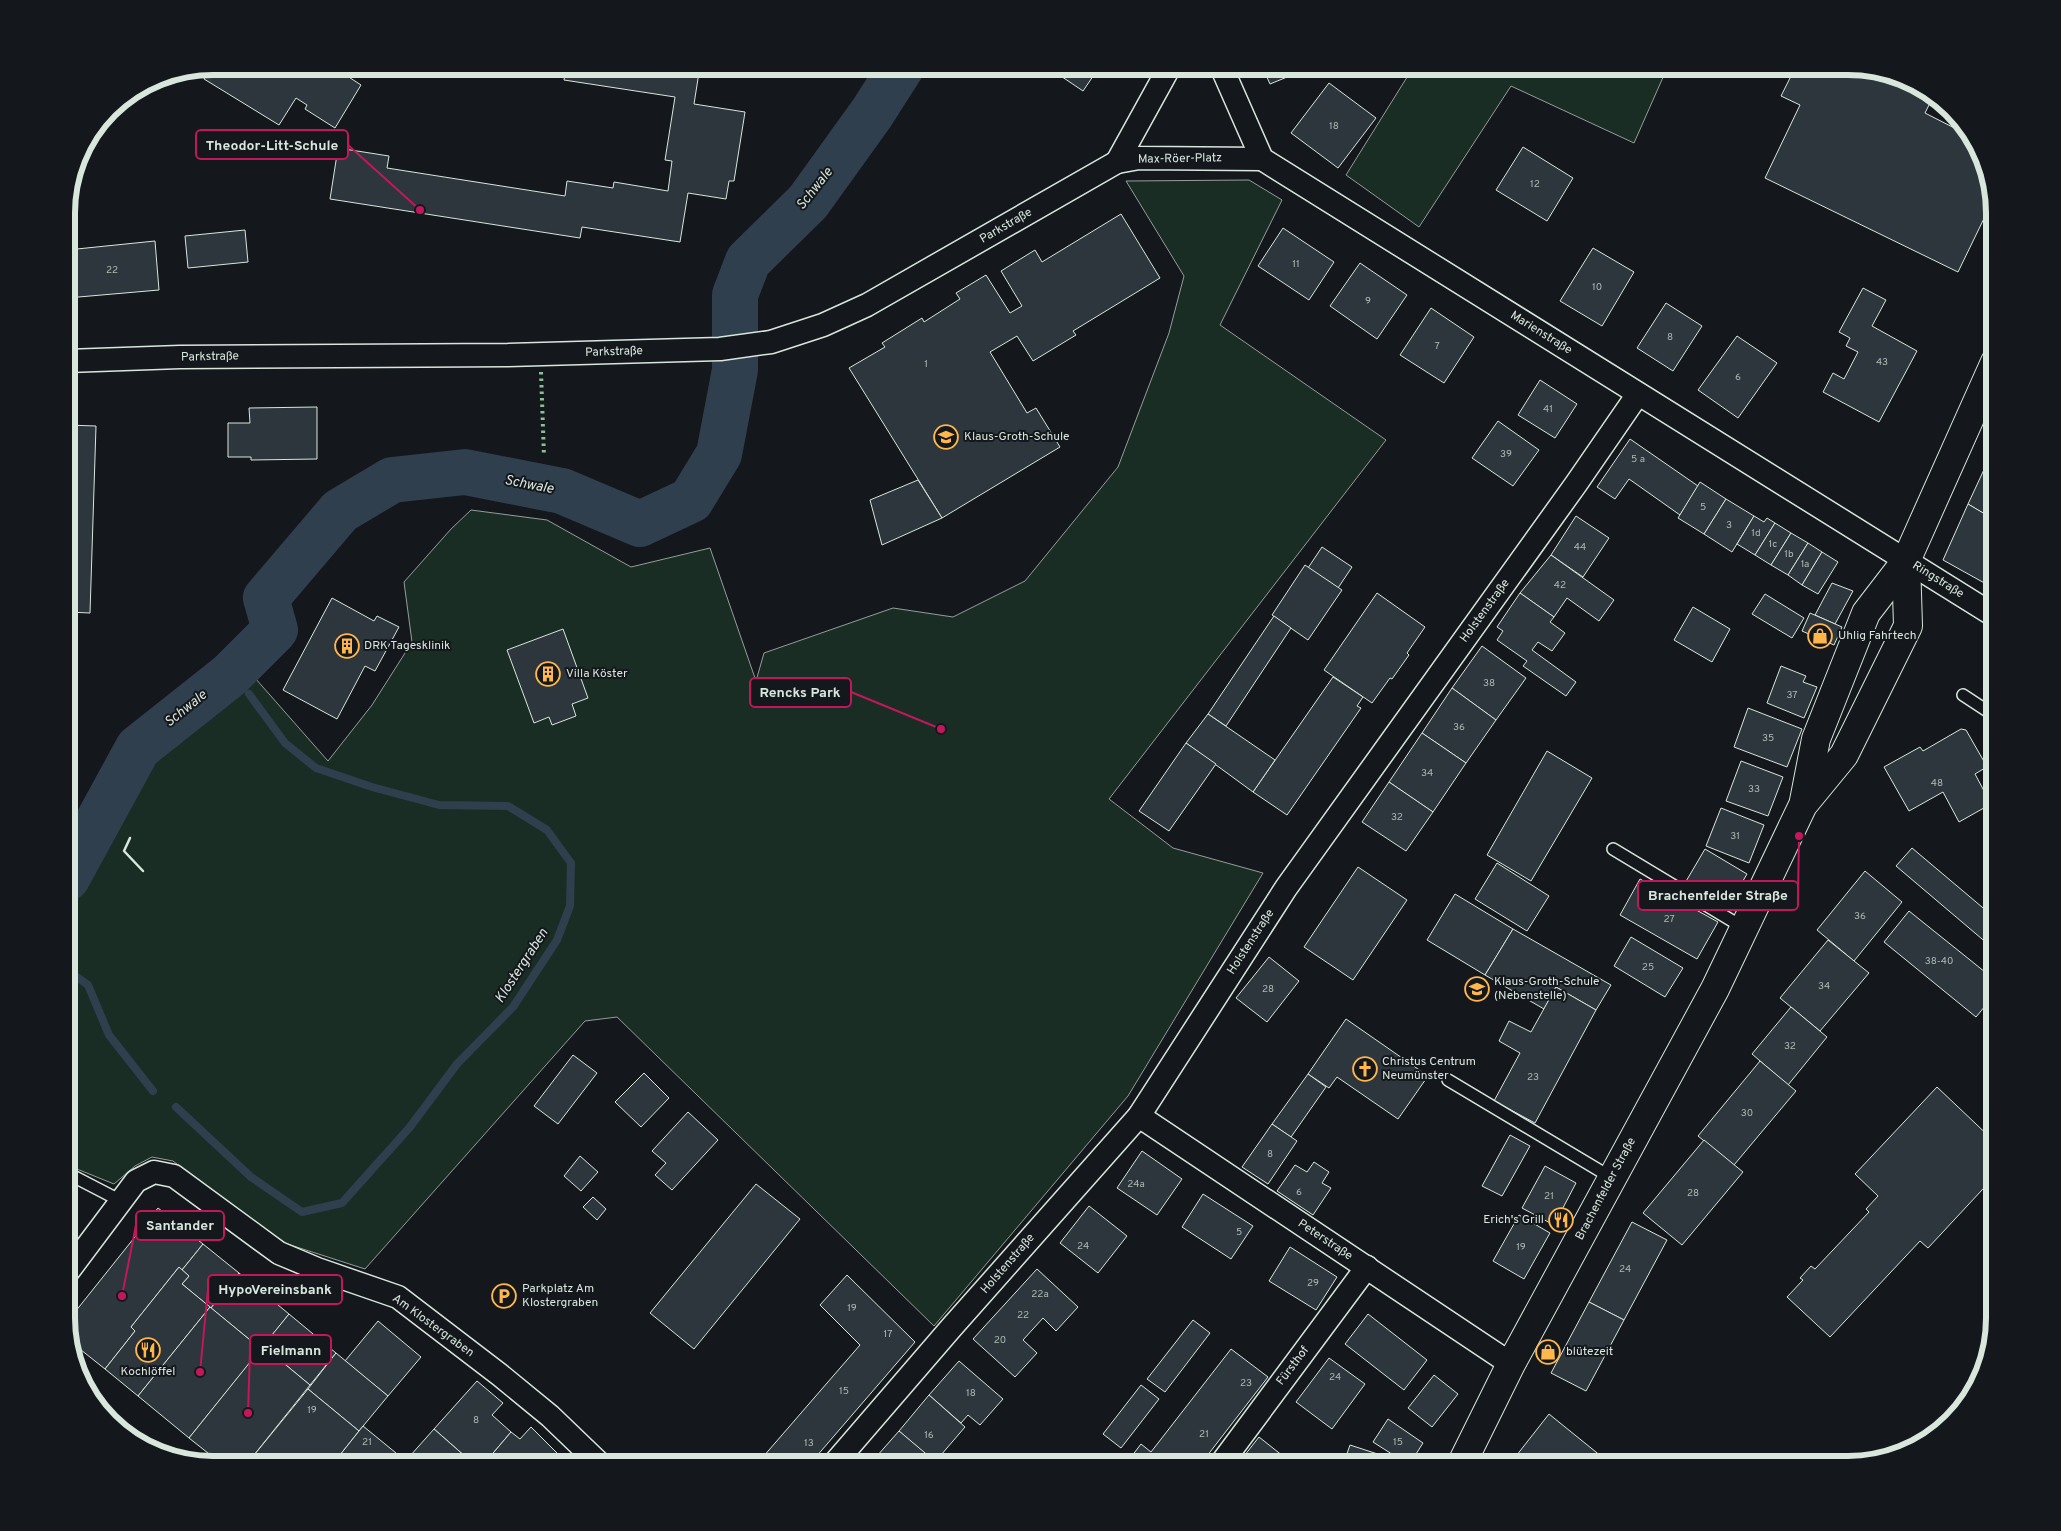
<svg xmlns="http://www.w3.org/2000/svg" width="2061" height="1531" font-family="Overpass,sans-serif">
<style>
.green{fill:#1a2d24;stroke:#939e99}
.lines{fill:none;stroke-linecap:round;stroke-linejoin:round}
.stream{stroke:#2f3f4d;stroke-width:8}
.river{stroke:#2f3f4d;stroke-width:46}
.building{fill:#2c363c;stroke:#d8e6dc}
.service-casing{stroke:#d8e6dc;stroke-width:14}
.minor-casing{stroke:#d8e6dc;stroke-width:25}
.tertiary-casing{stroke:#d8e6dc;stroke-width:30}
.service{stroke:#14181c;stroke-width:11}
.minor{stroke:#14181c;stroke-width:22}
.tertiary{stroke:#14181c;stroke-width:28}
.hedge{stroke:#8ac095;stroke-width:4;stroke-dasharray:2.5 4;stroke-linecap:butt}
.wall{stroke:#d8e6dc;stroke-width:2.5}
.labels{text-anchor:middle;dominant-baseline:central;stroke-width:4;stroke-linejoin:round;paint-order:stroke}
.number-label{font-size:10px;fill:#adbab4}
.street-label{font-size:12px;fill:#d8e6dc;stroke:#14181c}
.poi-label{font-size:12px;fill:#d8e6dc;stroke:#14181c;text-anchor:start}
.water-label{font-size:14px;font-style:italic;fill:#d8e6dc;stroke:#14181c}
.rim{fill:none;stroke:#d8e6dc;stroke-width:6}
.leader{fill:none;stroke:#c2185b;stroke-width:2}
.callout-dot{fill:#c2185b;stroke:#14181c;stroke-width:2}
.callout{fill:#14181c;stroke:#c2185b;stroke-width:2}
.callout-label{font-size:14px;text-anchor:middle;font-weight:bold;fill:#d8e6dc}
</style>
<rect width="100%" height="100%" fill="#14181c"/>
<g class="green">
<path d="M1414,66H1668L1634,143L1511,86L1419,227L1346,175Z"/>
<path d="M1249,180L1282,200L1220,325L1386,440L1109,799L1173,848L1263,873L1128,1096L934,1326L617,1017L585,1021L365,1269L278,1241L173,1161L152,1157L135,1166L114,1184L67,1165V895L153,754L212,705L255,678L328,761L372,705L412,642L404,582L451,529L471,510L547,520L631,567L710,548L756,681L764,653L893,608L953,617L1025,581L1118,467L1169,333L1184,276L1126,181Z"/>
</g>
<g class="lines">
<g class="stream">
<path d="M67,970L88,985L109,1035L153,1091"/>
<path d="M176,1107L251,1177L302,1212L342,1203L410,1127L457,1064L513,1007L557,940L570,906L571,863L547,830L508,806L439,805L372,787L316,768L285,743L249,694"/>
</g>
<path class="river" d="M67,878L138,748L230,675L275,630L266,598L340,511L392,480L465,472L562,491L640,524L691,500L719,454L735,370V295L748,261L808,202L872,113L902,66"/>
</g>
<g class="building">
<path d="M212,66H332L361,85L335,128L305,109L307,105L296,98L279,125L204,79Z"/>
<path d="M566,66H700L694,104L745,112L734,181H729L726,199L688,193L680,242L582,227L580,238L330,199L338,148L389,156L387,168L565,196L567,181L613,188L614,182L668,191L672,161L665,160L675,97L564,80Z"/>
<path d="M1046,66H1100L1083,91Z"/>
<path d="M1262,66H1314L1270,84Z"/>
<path d="M1781,66H1796L1793,72Z"/>
<path d="M1796,66H1848L1895,74L1934,95L1925,113L1970,136L1979,148L1992,202L1958,272L1765,178L1800,105L1781,96Z"/>
<path d="M1329,83L1376,118L1338,168L1291,133Z"/>
<path d="M1523,147L1573,178L1547,221L1496,190Z"/>
<path d="M1121,214L1160,278L1073,331L1076,335L1033,361L1017,336L990,352L1027,413L1036,408L1060,447L942,518L849,368L885,347L882,343L922,318L924,322L960,299L956,293L986,275L1010,313L1022,306L1001,271L1035,250L1042,262Z"/>
<path d="M1283,228L1334,262L1309,300L1258,266Z"/>
<path d="M245,230L248,262L188,268L185,236Z"/>
<path d="M155,241L159,290L67,298V250Z"/>
<path d="M1593,248L1634,272L1602,326L1560,301Z"/>
<path d="M1360,263L1407,295L1377,339L1330,306Z"/>
<path d="M1863,288L1886,300L1872,326L1917,351L1879,422L1823,392L1833,373L1844,379L1858,352L1846,346L1850,338L1839,332Z"/>
<path d="M1666,303L1702,326L1673,371L1637,348Z"/>
<path d="M1431,308L1474,337L1444,383L1400,355Z"/>
<path d="M1737,336L1777,363L1738,418L1698,390Z"/>
<path d="M1540,380L1577,404L1555,438L1518,415Z"/>
<path d="M317,407V459L251,460V457H228V423H250L249,408Z"/>
<path d="M1498,421L1539,450L1513,486L1472,458Z"/>
<path d="M67,425L96,426L90,613L67,612Z"/>
<path d="M1630,439L1698,486L1680,515L1629,479L1615,499L1597,487Z"/>
<path d="M1995,450V465L1988,461Z"/>
<path d="M1988,461L1995,465V515L1993,519L1968,504Z"/>
<path d="M918,480L942,518L882,545L870,500Z"/>
<path d="M1700,482L1726,499L1704,534L1678,518Z"/>
<path d="M1726,499L1754,516L1732,552L1704,534Z"/>
<path d="M1968,504L1995,520V547L1987,561L1995,565V573L1988,585L1943,560Z"/>
<path d="M1576,516L1609,538L1583,577L1551,555Z"/>
<path d="M1754,516L1764,522L1767,518L1775,523L1755,555L1737,544Z"/>
<path d="M1775,523L1791,533L1771,565L1755,555Z"/>
<path d="M1791,533L1808,543L1788,575L1771,565Z"/>
<path d="M1808,543L1822,552L1802,585L1788,575Z"/>
<path d="M1322,547L1352,567L1338,588L1308,568Z"/>
<path d="M1822,552L1838,562L1818,594L1802,585Z"/>
<path d="M1551,555L1614,600L1599,621L1567,598L1554,617L1520,593Z"/>
<path d="M1305,565L1342,590L1308,640L1272,615Z"/>
<path d="M1995,573V589L1988,585Z"/>
<path d="M1832,583L1853,591L1835,624L1815,615Z"/>
<path d="M1377,593L1425,627L1407,653L1409,655L1392,679L1390,678L1372,703L1324,670Z"/>
<path d="M1520,593L1554,617L1550,622L1565,633L1552,651L1538,642L1532,650L1576,682L1566,696L1523,666L1527,661L1497,640L1503,631L1497,627Z"/>
<path d="M1765,594L1804,618L1792,638L1752,614Z"/>
<path d="M332,598L374,621L377,616L399,627L375,671L365,666L337,719L283,690Z"/>
<path d="M1693,607L1730,629L1712,662L1674,640Z"/>
<path d="M1810,613L1842,627L1834,645L1802,631Z"/>
<path d="M1274,616L1291,628L1226,726L1208,714Z"/>
<path d="M563,629L588,698L572,704L576,716L552,725L549,717L534,723L507,650Z"/>
<path d="M1482,646L1526,678L1496,720L1452,688Z"/>
<path d="M1781,666L1806,676L1803,682L1817,687L1804,718L1767,703Z"/>
<path d="M1333,677L1363,697L1357,706L1361,708L1287,815L1253,792Z"/>
<path d="M1452,688L1496,720L1466,763L1422,733Z"/>
<path d="M1748,708L1802,729L1787,767L1734,747Z"/>
<path d="M1208,714L1275,760L1253,792L1186,743Z"/>
<path d="M1961,729L1966,730L1986,765L1985,768L1975,774L1991,804L1959,822L1943,792L1909,811L1884,767L1920,747L1923,751Z"/>
<path d="M1422,733L1466,763L1433,812L1389,782Z"/>
<path d="M1186,743L1216,764L1169,831L1139,811Z"/>
<path d="M1547,751L1592,778L1531,881L1487,855Z"/>
<path d="M1741,761L1783,777L1768,816L1726,801Z"/>
<path d="M1389,782L1433,812L1406,851L1362,822Z"/>
<path d="M1721,808L1764,825L1749,863L1706,846Z"/>
<path d="M1912,848L1995,918V950L1896,866Z"/>
<path d="M1705,849L1747,874L1727,908L1685,883Z"/>
<path d="M1995,857V875L1986,867Z"/>
<path d="M1497,863L1549,896L1527,931L1475,899Z"/>
<path d="M1358,867L1407,900L1353,980L1304,947Z"/>
<path d="M1865,871L1902,902L1854,961L1817,930Z"/>
<path d="M1640,879L1718,922L1697,959L1620,915Z"/>
<path d="M1455,894L1513,929L1485,975L1427,940Z"/>
<path d="M1909,911L1995,980V994L1976,1017L1884,942Z"/>
<path d="M1513,929L1611,985L1596,1010L1556,987L1544,1009L1485,975Z"/>
<path d="M1631,937L1683,968L1665,997L1614,966Z"/>
<path d="M1828,940L1869,973L1820,1031L1780,998Z"/>
<path d="M1269,957L1299,981L1267,1022L1236,998Z"/>
<path d="M1556,987L1596,1010L1535,1123L1494,1101L1520,1053L1499,1041L1509,1021L1531,1032Z"/>
<path d="M1791,1007L1827,1037L1788,1085L1752,1054Z"/>
<path d="M1346,1019L1428,1076L1398,1119L1337,1077L1329,1088L1308,1074Z"/>
<path d="M573,1055L597,1073L558,1124L534,1106Z"/>
<path d="M1760,1061L1796,1091L1734,1165L1698,1136Z"/>
<path d="M644,1073L669,1098L641,1127L615,1102Z"/>
<path d="M1308,1074L1326,1087L1291,1137L1272,1124Z"/>
<path d="M1937,1087L1995,1142V1176L1928,1248L1920,1241L1830,1337L1787,1297L1803,1280L1800,1278L1811,1266L1815,1269L1869,1212L1866,1209L1878,1196L1855,1174Z"/>
<path d="M688,1112L718,1140L672,1190L655,1175L666,1163L652,1151Z"/>
<path d="M1272,1124L1297,1141L1268,1184L1242,1167Z"/>
<path d="M1510,1135L1530,1146L1502,1196L1482,1186Z"/>
<path d="M1704,1140L1743,1172L1682,1245L1643,1213Z"/>
<path d="M1142,1151L1182,1179L1157,1215L1117,1188Z"/>
<path d="M580,1156L598,1172L581,1191L564,1176Z"/>
<path d="M1314,1162L1329,1172L1322,1183L1331,1188L1313,1215L1277,1191L1295,1165L1307,1172Z"/>
<path d="M1545,1166L1576,1183L1554,1225L1522,1208Z"/>
<path d="M756,1184L800,1219L694,1349L650,1313Z"/>
<path d="M1203,1194L1253,1226L1231,1259L1182,1227Z"/>
<path d="M593,1197L606,1209L597,1220L583,1207Z"/>
<path d="M1089,1206L1127,1236L1098,1273L1060,1243Z"/>
<path d="M158,1208L203,1244L182,1270L179,1267L131,1327L135,1331L105,1369L71,1342L67,1322Z"/>
<path d="M1519,1215L1550,1233L1524,1279L1493,1261Z"/>
<path d="M1632,1222L1667,1240L1624,1320L1589,1302Z"/>
<path d="M203,1244L239,1273L211,1308L182,1284L189,1276L182,1270Z"/>
<path d="M1290,1247L1337,1277L1316,1310L1269,1281Z"/>
<path d="M179,1267L189,1276L182,1284L210,1307L138,1396L105,1369L135,1331L131,1327Z"/>
<path d="M1037,1269L1078,1307L1056,1331L1043,1318L1023,1340L1037,1353L1015,1377L973,1339Z"/>
<path d="M239,1273L289,1314L261,1349L211,1308Z"/>
<path d="M847,1275L915,1342L809,1465H756L860,1345L820,1305Z"/>
<path d="M1589,1302L1624,1320L1586,1391L1551,1373Z"/>
<path d="M210,1307L261,1349L189,1438L138,1396Z"/>
<path d="M289,1314L336,1353L310,1385L263,1346Z"/>
<path d="M1368,1314L1427,1360L1404,1390L1345,1344Z"/>
<path d="M1193,1320L1210,1333L1165,1392L1147,1379Z"/>
<path d="M378,1321L421,1357L388,1396L345,1361Z"/>
<path d="M263,1346L310,1385L246,1465H223L189,1438Z"/>
<path d="M1231,1349L1268,1377L1200,1465H1125L1141,1444L1151,1452Z"/>
<path d="M336,1353L388,1396L359,1431L308,1389Z"/>
<path d="M1329,1358L1365,1384L1332,1429L1296,1402Z"/>
<path d="M959,1361L1003,1399L980,1425L968,1415L961,1423L929,1395Z"/>
<path d="M1434,1375L1458,1394L1432,1427L1408,1408Z"/>
<path d="M477,1381L503,1403L492,1415L511,1432L483,1465H475L434,1429Z"/>
<path d="M1141,1385L1159,1399L1121,1448L1103,1434Z"/>
<path d="M308,1389L359,1431L332,1465H246Z"/>
<path d="M929,1395L965,1427L935,1462L899,1431Z"/>
<path d="M1549,1414L1612,1465H1509Z"/>
<path d="M1388,1419L1423,1443L1409,1465L1373,1442Z"/>
<path d="M363,1426L396,1453L386,1465H332Z"/>
<path d="M531,1427L569,1465H483L511,1432L520,1439Z"/>
<path d="M434,1429L475,1465H402Z"/>
<path d="M899,1431L937,1463L936,1465H869Z"/>
<path d="M1259,1437L1288,1460L1284,1465H1237Z"/>
<path d="M1350,1445L1399,1461L1398,1465H1343Z"/>
<path d="M1015,1460L1021,1465H1011Z"/>
</g>
<g class="lines">
<g class="service-casing">
<g id="service">
<path d="M1963,695L1995,716"/>
<path d="M1613,849L1744,928"/>
<path d="M1448,1080L1612,1178"/>
<path d="M67,1173L121,1201"/>
</g>
</g>
<g class="minor-casing">
<g id="minor">
<path d="M1170,66L1117,162L1139,158L1262,159"/>
<path d="M1221,66L1262,159L1995,616"/>
<path d="M67,361L180,357L508,355L720,349L771,342L823,325L867,305L1117,162"/>
<path d="M1139,1116L1511,1364"/>
<path d="M67,1273L136,1181L154,1172L174,1176L279,1253L317,1269L398,1297L500,1375L550,1416L601,1465"/>
<path d="M833,1465L951,1328L1139,1116L1286,888L1576,484L1638,394"/>
<path d="M1220,1465L1367,1267"/>
</g>
</g>
<g class="tertiary-casing">
<g id="tertiary">
<path d="M1804,801L1816,739L1866,613L1906,561L1995,362"/>
<path d="M1461,1465L1511,1364L1715,989L1803,805L1844,755L1908,626L1906,561"/>
</g>
</g>
<use href="#service" class="service"/>
<use href="#minor" class="minor"/>
<use href="#tertiary" class="tertiary"/>
<path class="hedge" d="M541,372L544,456"/>
<path class="wall" d="M130,838L124,851L143,871"/>
</g>
<defs>
<g id="school-ring" transform="scale(1.25)"><circle r="9.5" fill="#14181c" stroke="#ffb74d" stroke-width="1.5"/><path d="M0-5L7-2L0 1L-7-2ZM-4 1L0 2.5L4 1V4Q0 6-4 4Z" fill="#ffb74d"/></g>
<g id="shop-ring" transform="scale(1.25)"><circle r="9.5" fill="#14181c" stroke="#ffb74d" stroke-width="1.5"/><path d="M-5-2.5h2.3a2.7 3.5 0 0 1 5.4 0H5L5.5 6h-11ZM-1.5-2.5h3a1.5 2.3 0 0 0-3 0Z" fill="#ffb74d"/></g>
<g id="building-ring" transform="scale(1.25)"><circle r="9.5" fill="#14181c" stroke="#ffb74d" stroke-width="1.5"/><path d="M-4-6H4V6H1V3H-1V6H-4ZM-2.5-4.3h1.7v1.8h-1.7ZM.8-4.3h1.7v1.8H.8ZM-2.5-1h1.7V.8h-1.7ZM.8-1h1.7V.8H.8Z" fill="#ffb74d"/></g>
<g id="church-ring" transform="scale(1.25)"><circle r="9.5" fill="#14181c" stroke="#ffb74d" stroke-width="1.5"/><path d="M-1.2-6h2.4v3.5h3.3v2.4h-3.3V6h-2.4V-.1h-3.3v-2.4h3.3Z" fill="#ffb74d"/></g>
<g id="restaurant-ring" transform="scale(1.25)"><circle r="9.5" fill="#14181c" stroke="#ffb74d" stroke-width="1.5"/><path d="M-5-6h1v4h1v-4h1v4h1v-4h1v5L-1.5 .5V6h-2V.5L-5-1ZM5-6V6H3V1.5H1.5Q1.5-4 5-6Z" fill="#ffb74d"/></g>
<g id="parking-ring" transform="scale(1.25)"><circle r="9.5" fill="#14181c" stroke="#ffb74d" stroke-width="1.5"/><path d="M-3.5-5.5H1a3.5 3.5 0 0 1 0 7H-1V5.5H-3.5ZM-1-3.4V-.6H.8a1.4 1.4 0 0 0 0-2.8Z" fill="#ffb74d"/></g>
</defs>
<g fill-rule="evenodd">
<use href="#school-ring" x="946" y="437"/>
<use href="#shop-ring" x="1820" y="636"/>
<use href="#building-ring" x="347" y="646"/>
<use href="#building-ring" x="548" y="674"/>
<use href="#school-ring" x="1477" y="989"/>
<use href="#church-ring" x="1365" y="1069"/>
<use href="#restaurant-ring" x="1561" y="1220"/>
<use href="#parking-ring" x="504" y="1296"/>
<use href="#restaurant-ring" x="148" y="1350"/>
<use href="#shop-ring" x="1548" y="1352"/>
</g>
<g class="labels">
<g class="number-label">
<text x="1334" y="126">18</text>
<text x="1535" y="184">12</text>
<text x="1296" y="264">11</text>
<text x="112" y="270">22</text>
<text x="1597" y="287">10</text>
<text x="1368" y="301">9</text>
<text x="1670" y="337">8</text>
<text x="1437" y="346">7</text>
<text x="1882" y="362">43</text>
<text x="926" y="364">1</text>
<text x="1738" y="377">6</text>
<text x="1548" y="409">41</text>
<text x="1506" y="454">39</text>
<text x="1638" y="459">5 a</text>
<text x="1703" y="507">5</text>
<text x="1729" y="525">3</text>
<text x="1756" y="533">1d</text>
<text x="1773" y="544">1c</text>
<text x="1580" y="547">44</text>
<text x="1789" y="554">1b</text>
<text x="1805" y="564">1a</text>
<text x="1560" y="585">42</text>
<text x="1489" y="683">38</text>
<text x="1792" y="695">37</text>
<text x="1459" y="727">36</text>
<text x="1768" y="738">35</text>
<text x="1427" y="773">34</text>
<text x="1937" y="783">48</text>
<text x="1754" y="789">33</text>
<text x="1397" y="817">32</text>
<text x="1735" y="836">31</text>
<text x="1860" y="916">36</text>
<text x="1669" y="919">27</text>
<text x="1939" y="961">38-40</text>
<text x="1648" y="967">25</text>
<text x="1824" y="986">34</text>
<text x="1268" y="989">28</text>
<text x="1790" y="1046">32</text>
<text x="1533" y="1077">23</text>
<text x="1747" y="1113">30</text>
<text x="1270" y="1154">8</text>
<text x="1136" y="1184">24a</text>
<text x="1299" y="1192">6</text>
<text x="1693" y="1193">28</text>
<text x="1549" y="1196">21</text>
<text x="1239" y="1232">5</text>
<text x="1083" y="1246">24</text>
<text x="1521" y="1247">19</text>
<text x="1625" y="1269">24</text>
<text x="1313" y="1283">29</text>
<text x="1040" y="1294">22a</text>
<text x="852" y="1308">19</text>
<text x="1023" y="1315">22</text>
<text x="888" y="1334">17</text>
<text x="1000" y="1340">20</text>
<text x="1335" y="1377">24</text>
<text x="1246" y="1383">23</text>
<text x="844" y="1391">15</text>
<text x="971" y="1393">18</text>
<text x="312" y="1410">19</text>
<text x="476" y="1420">8</text>
<text x="1204" y="1434">21</text>
<text x="929" y="1435">16</text>
<text x="367" y="1442">21</text>
<text x="1398" y="1442">15</text>
<text x="809" y="1443">13</text>
</g>
<g class="street-label">
<text transform="translate(1180 159) rotate(-1)">Max-Röer-Platz</text>
<text transform="translate(1006 226) rotate(-30)">Parkstraße</text>
<text transform="translate(1541 333) rotate(32)">Marienstraße</text>
<text transform="translate(614 352) rotate(-2)">Parkstraße</text>
<text transform="translate(210 357) rotate(-1)">Parkstraße</text>
<text transform="translate(1938 580) rotate(32)">Ringstraße</text>
<text transform="translate(1485 611) rotate(-54)">Holstenstraße</text>
<text transform="translate(1251 942) rotate(-57)">Holstenstraße</text>
<text transform="translate(1606 1189) rotate(-62)">Brachenfelder Straße</text>
<text transform="translate(1325 1240) rotate(34)">Peterstraße</text>
<text transform="translate(1008 1264) rotate(-49)">Holstenstraße</text>
<text transform="translate(433 1326) rotate(36)">Am Klostergraben</text>
<text transform="translate(1293 1366) rotate(-53)">Fürsthof</text>
</g>
<g class="poi-label">
<text x="964" y="437">Klaus-Groth-Schule</text>
<text x="1838" y="636">Uhlig Fahrtech</text>
<text x="364" y="646">DRK Tagesklinik</text>
<text x="566" y="674">Villa Köster</text>
<text x="1494" y="982">Klaus-Groth-Schule<tspan x="1494" dy="14">(Nebenstelle)</tspan></text>
<text x="1382" y="1062">Christus Centrum<tspan x="1382" dy="14">Neumünster</tspan></text>
<text x="1544" y="1220" text-anchor="end">Erich's Grill</text>
<text x="522" y="1289">Parkplatz Am<tspan x="522" dy="14">Klostergraben</tspan></text>
<text x="1566" y="1352">blütezeit</text>
<text x="148" y="1372" text-anchor="middle">Kochlöffel</text>
</g>
<g class="water-label">
<text transform="translate(815 189) rotate(-52)">Schwale</text>
<text transform="translate(529 485) rotate(11)">Schwale</text>
<text transform="translate(186 709) rotate(-39)">Schwale</text>
<text transform="translate(522 966) rotate(-57)">Klostergraben</text>
</g>
</g>
<path d="M0 0H2061V1531H0ZM213 75H1848A138 138 0 0 1 1986 213V1318A138 138 0 0 1 1848 1456H213A138 138 0 0 1 75 1318V213A138 138 0 0 1 213 75Z" fill="#14181c" fill-rule="evenodd"/>
<path class="rim" d="M213 75H1848A138 138 0 0 1 1986 213V1318A138 138 0 0 1 1848 1456H213A138 138 0 0 1 75 1318V213A138 138 0 0 1 213 75Z"/>
<path class="leader" d="M420 210L348 145M941 729L851 692M1799 836L1798 895M122 1296L136 1225M200 1372L208 1289M248 1413L250 1350"/>
<g class="callout-dot">
<circle cx="420" cy="210" r="5"/>
<circle cx="941" cy="729" r="5"/>
<circle cx="1799" cy="836" r="5"/>
<circle cx="122" cy="1296" r="5"/>
<circle cx="200" cy="1372" r="5"/>
<circle cx="248" cy="1413" r="5"/>
</g>
<g class="callout">
<rect x="196" y="130" width="152" height="29" rx="5"/>
<rect x="750" y="678" width="101" height="29" rx="5"/>
<rect x="1638" y="881" width="160" height="29" rx="5"/>
<rect x="136" y="1211" width="88" height="29" rx="5"/>
<rect x="208" y="1275" width="134" height="29" rx="5"/>
<rect x="250" y="1335" width="81" height="29" rx="5"/>
</g>
<g class="callout-label">
<text x="272" y="150">Theodor-Litt-Schule</text>
<text x="800" y="697">Rencks Park</text>
<text x="1718" y="900">Brachenfelder Straße</text>
<text x="180" y="1230">Santander</text>
<text x="275" y="1294">HypoVereinsbank</text>
<text x="291" y="1355">Fielmann</text>
</g>
</svg>
